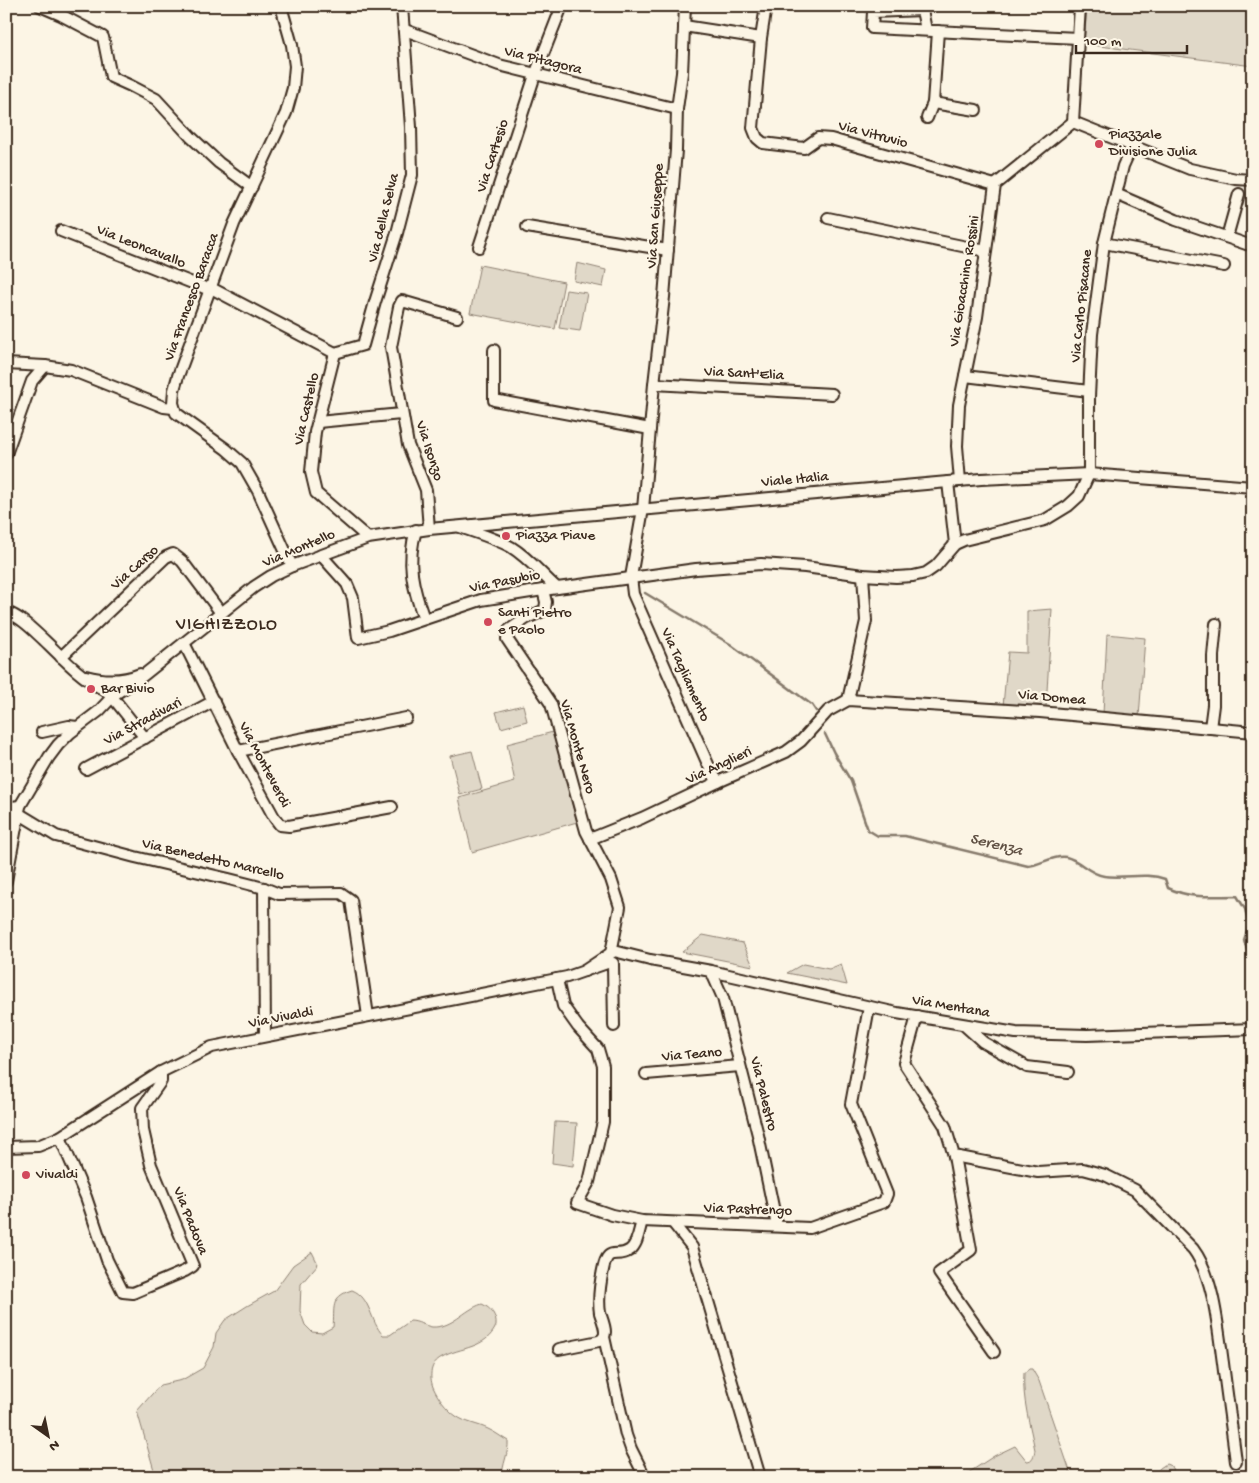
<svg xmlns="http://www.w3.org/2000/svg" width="1259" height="1483" font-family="'Gochi Hand',sans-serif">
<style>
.green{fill:#e0d8c8;stroke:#8e8173}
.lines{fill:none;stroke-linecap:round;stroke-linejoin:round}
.stream{stroke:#85796b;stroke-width:2.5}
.minor-casing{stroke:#3b2a1e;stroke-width:14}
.minor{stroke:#fcf5e5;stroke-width:10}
.poi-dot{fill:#d1495b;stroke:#fcf5e5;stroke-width:2}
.labels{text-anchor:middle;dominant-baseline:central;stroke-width:4.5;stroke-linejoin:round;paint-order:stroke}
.street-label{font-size:15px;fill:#3b2a1e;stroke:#fcf5e5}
.poi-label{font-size:15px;fill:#3b2a1e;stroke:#fcf5e5;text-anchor:start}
.water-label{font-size:16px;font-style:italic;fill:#605144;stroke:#fcf5e5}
.quarter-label{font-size:18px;letter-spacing:1px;fill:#3b2a1e;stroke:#fcf5e5}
</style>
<rect width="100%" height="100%" fill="#fcf5e5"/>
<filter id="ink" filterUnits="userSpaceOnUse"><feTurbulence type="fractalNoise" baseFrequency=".02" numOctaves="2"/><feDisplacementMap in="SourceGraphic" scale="10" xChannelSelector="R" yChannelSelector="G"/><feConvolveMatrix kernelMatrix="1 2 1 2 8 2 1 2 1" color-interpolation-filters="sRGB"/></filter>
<g filter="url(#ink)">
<g class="green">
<path d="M1087,6H1253V66L1084,44Z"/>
<path d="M577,263L606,270L603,287L574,281Z"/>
<path d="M480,265L564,282L555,329L470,313Z"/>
<path d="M566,290L587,293L580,331L559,328Z"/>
<path d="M1052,609L1046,707L1003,706L1008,652L1027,653V611Z"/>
<path d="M1107,634L1145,638L1139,717L1103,714Z"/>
<path d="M523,705L527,721L501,728L496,712Z"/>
<path d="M553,732L577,822L472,852L459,798L515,782L507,744Z"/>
<path d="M472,751L482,789L460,795L450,756Z"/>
<path d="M703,935L743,943L753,966L682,952Z"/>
<path d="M803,964L829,969L841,964L847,985L787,973Z"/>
<path d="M555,1122L577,1123L573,1166L552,1163Z"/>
<path d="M312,1252L318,1264L301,1284L300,1311L305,1325L312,1332L322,1333L333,1327C335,1309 329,1297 352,1290C371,1297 370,1322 383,1335H390L410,1321C418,1321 425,1326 432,1327C453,1328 463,1310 482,1304C491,1308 497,1316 496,1326C486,1349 460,1347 442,1357C430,1363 429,1376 433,1387C438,1398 446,1409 456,1416C466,1423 478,1424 488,1429C495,1432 501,1437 508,1441C509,1453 502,1465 502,1477H156L137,1411L160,1385L182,1380L203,1368L214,1347L216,1333L225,1320L247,1306L274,1291L293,1265Z"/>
<path d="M1029,1369H1032L1039,1381L1072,1477H962L994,1456L1015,1446L1027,1461C1033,1461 1034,1455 1035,1450C1030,1425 1022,1399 1024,1373Z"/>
<path d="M1166,1464L1171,1466L1176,1477H1152L1160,1468Z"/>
</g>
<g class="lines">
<g class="stream">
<path d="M645,593L730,644L812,705L816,711"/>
<path d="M825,734L834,753L851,781L868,830L878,836H905L1028,866C1040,865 1053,855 1066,857C1080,860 1089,874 1104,876C1124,879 1146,872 1165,879L1168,888C1191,899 1212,896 1237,896L1245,909L1249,925L1244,940L1247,950L1253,958"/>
<path d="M1253,977L1252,984L1253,988"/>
</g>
<g class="minor-casing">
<g id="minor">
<path d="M40,6L61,15L103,37L111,77L131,86L156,99L191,137L219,163L252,187"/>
<path d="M281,6L292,45L295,66L293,88L286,113L234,224L178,376L174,390L173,403L176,413L226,449L242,463L258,491L292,566"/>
<path d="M685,6L682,73L677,109L676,150L664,297L654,384L643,509L631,577L633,594L711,771L718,782"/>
<path d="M766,6L761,38L753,128L757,138L763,143L804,148L818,138L831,139L995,185"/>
<path d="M684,26L761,38"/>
<path d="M405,30L499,65L677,109"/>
<path d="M926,30L922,10L873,12L872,28L1078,38"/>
<path d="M938,31L933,103L976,110"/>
<path d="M927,118L933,103"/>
<path d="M1073,122L1190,169L1236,179L1253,180"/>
<path d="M1073,122L1080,6"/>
<path d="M1116,194L1176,220L1246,244L1253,245"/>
<path d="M828,218L986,251"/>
<path d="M527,227L668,250"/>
<path d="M61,231L210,290"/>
<path d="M1227,237L1239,194"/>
<path d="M1104,243L1224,266"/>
<path d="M479,247L535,75L562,6"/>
<path d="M211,288L335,353"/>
<path d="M494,350V400L650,429"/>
<path d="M335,353L363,345L375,302L397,233L412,175L411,127L402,6"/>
<path d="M335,353L315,432L311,472L316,493L368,538"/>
<path d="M6,364L45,366L71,370L164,407L173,408"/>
<path d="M965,376L1089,391"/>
<path d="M654,384L832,394"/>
<path d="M318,422L401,414"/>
<path d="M6,454L32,381L45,366"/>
<path d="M960,481L957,446L959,405L977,317L995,185L1073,122"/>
<path d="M948,482L955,544"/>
<path d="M460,527C477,533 495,538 511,547C529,558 542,575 557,588"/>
<path d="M429,529L426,490L408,445L391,347L399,307L402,301L457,317"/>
<path d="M416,530C406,563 413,588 424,619"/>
<path d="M321,555L347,584L353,598L358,638L389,631L481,600L543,590L696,569L761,564L805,567L863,575L896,577L913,576L926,573L936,566L955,544L964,540L1045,520L1068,506L1079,496L1089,474V397L1092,334L1104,243L1123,166L1132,146"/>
<path d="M543,590L546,602L545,610L527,618L509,630L507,639L551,704L586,831L611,879L620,907L611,953"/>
<path d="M6,612C21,617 33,630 44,640C62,657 79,676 101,688C106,691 109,694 115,694"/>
<path d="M184,643L238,751L274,817L280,825L289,826L392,807"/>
<path d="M61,657L166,557L173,554L182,561L221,613"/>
<path d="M86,676C104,681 123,681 140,674"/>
<path d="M110,694L145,738"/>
<path d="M848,700L866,621L863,575"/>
<path d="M1210,728L1213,705V656L1216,624"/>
<path d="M42,732L69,726L77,727"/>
<path d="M238,751L406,718"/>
<path d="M86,769L214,701"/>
<path d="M6,810L11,807L20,806"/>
<path d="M18,813L56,836L135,857L229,879L264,888L279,894L341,893L351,900L368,1016"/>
<path d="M590,839L642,818L718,782L786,752L801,741L828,711L848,700L1040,712L1253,732"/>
<path d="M6,881L20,806L49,757L58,745L70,733L99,711L115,694L140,678L254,587L271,576L292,566L368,538L429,529L981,479L1089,474L1253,487"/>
<path d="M264,888L265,1036"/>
<path d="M613,963L614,1026"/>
<path d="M584,971L614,951L650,960L711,971L897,1013L1016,1033L1087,1035L1253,1029"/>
<path d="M711,971L723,998L758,1135L777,1226"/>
<path d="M557,979L563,1006L578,1027L598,1049L603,1066V1122L589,1182L577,1203L612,1215L642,1221L810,1228L884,1202L887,1194L851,1104L869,1007"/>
<path d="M917,1016L904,1063L945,1126L954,1156L971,1250L939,1273L994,1352"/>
<path d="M964,1025L983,1042L1027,1067L1068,1072"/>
<path d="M646,1074L740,1066"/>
<path d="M60,1137L86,1197L107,1260L123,1292L133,1293L185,1271L193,1266L151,1165L143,1130L142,1108L161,1081V1072"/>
<path d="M6,1147L38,1146L60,1137L161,1072L212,1047L567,977L610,962"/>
<path d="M954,1156L1038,1172L1083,1169L1105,1175L1135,1190L1193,1249C1214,1277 1218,1328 1223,1363C1227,1396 1232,1429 1236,1462"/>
<path d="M673,1223L692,1247L760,1477"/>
<path d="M604,1337L626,1435L631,1449L645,1477"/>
<path d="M559,1349L599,1341C603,1339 605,1337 605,1332C605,1326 602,1319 600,1313C598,1300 600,1284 603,1270C608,1244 616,1260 630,1250C638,1244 639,1230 642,1221"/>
</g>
</g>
<use href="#minor" class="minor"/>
</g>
</g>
<g class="poi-dot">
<circle cx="1099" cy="144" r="5"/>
<circle cx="506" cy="536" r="5"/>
<circle cx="488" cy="622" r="5"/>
<circle cx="91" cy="689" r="5"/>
<circle cx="26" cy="1175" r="5"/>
</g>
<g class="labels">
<g class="street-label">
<text transform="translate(543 61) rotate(14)">Via Pitagora</text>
<text transform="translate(873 135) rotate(15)">Via Vitruvio</text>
<text transform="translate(493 156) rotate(-72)">Via Cartesio</text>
<text transform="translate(656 216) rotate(-86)">Via San Giuseppe</text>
<text transform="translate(384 218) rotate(-76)">Via della Selva</text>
<text transform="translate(141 247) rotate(22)">Via Leoncavallo</text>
<text transform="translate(965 281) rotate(-81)">Via Gioacchino Rossini</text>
<text transform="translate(192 297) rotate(-70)">Via Francesco Baracca</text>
<text transform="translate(1082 306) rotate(-84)">Via Carlo Pisacane</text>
<text transform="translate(744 374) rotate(3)">Via Sant'Elia</text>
<text transform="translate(307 409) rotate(-77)">Via Castello</text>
<text transform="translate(429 451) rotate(72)">Via Isonzo</text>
<text transform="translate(795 480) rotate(-5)">Viale Italia</text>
<text transform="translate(299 549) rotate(-23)">Via Montello</text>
<text transform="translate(135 568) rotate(-42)">Via Carso</text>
<text transform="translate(505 582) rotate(-11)">Via Pasubio</text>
<text transform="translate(685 675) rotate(66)">Via Tagliamento</text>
<text transform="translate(1052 698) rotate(5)">Via Domea</text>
<text transform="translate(143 722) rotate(-28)">Via Stradivari</text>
<text transform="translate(577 747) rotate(74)">Via Monte Nero</text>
<text transform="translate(264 765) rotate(62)">Via Monteverdi</text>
<text transform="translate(719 766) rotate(-25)">Via Anglieri</text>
<text transform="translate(213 860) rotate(13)">Via Benedetto Marcello</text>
<text transform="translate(951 1007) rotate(10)">Via Mentana</text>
<text transform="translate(281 1018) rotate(-11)">Via Vivaldi</text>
<text transform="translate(692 1055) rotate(-5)">Via Teano</text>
<text transform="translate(763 1094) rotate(76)">Via Palestro</text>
<text transform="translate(748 1210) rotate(2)">Via Pastrengo</text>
<text transform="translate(190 1221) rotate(68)">Via Padova</text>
</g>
<g class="poi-label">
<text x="1109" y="135">Piazzale<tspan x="1109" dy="17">Divisione Julia</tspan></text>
<text x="516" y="536">Piazza Piave</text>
<text x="498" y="613">Santi Pietro<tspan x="498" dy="17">e Paolo</tspan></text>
<text x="101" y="689">Bar Bivio</text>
<text x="36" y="1175">Vivaldi</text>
</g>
<g class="water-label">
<text transform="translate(996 846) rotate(14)">Serenza</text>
</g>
<g class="quarter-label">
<text x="227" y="625">VIGHIZZOLO</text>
</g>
</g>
<rect width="1259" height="1483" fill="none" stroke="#fcf5e5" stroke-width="25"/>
<rect x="12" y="12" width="1234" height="1458" fill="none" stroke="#3b2a1e" stroke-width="2" filter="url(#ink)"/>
<g transform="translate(48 1436) rotate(147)" stroke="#fcf5e5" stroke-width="4" paint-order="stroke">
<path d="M0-4L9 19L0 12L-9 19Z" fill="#3b2a1e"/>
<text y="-8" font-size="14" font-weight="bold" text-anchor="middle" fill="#3b2a1e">N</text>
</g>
<path d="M1076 45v8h111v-8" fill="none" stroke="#3b2a1e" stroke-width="2.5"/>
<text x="1084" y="45" font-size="15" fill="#3b2a1e" stroke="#fcf5e5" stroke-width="4" paint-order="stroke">100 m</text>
</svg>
